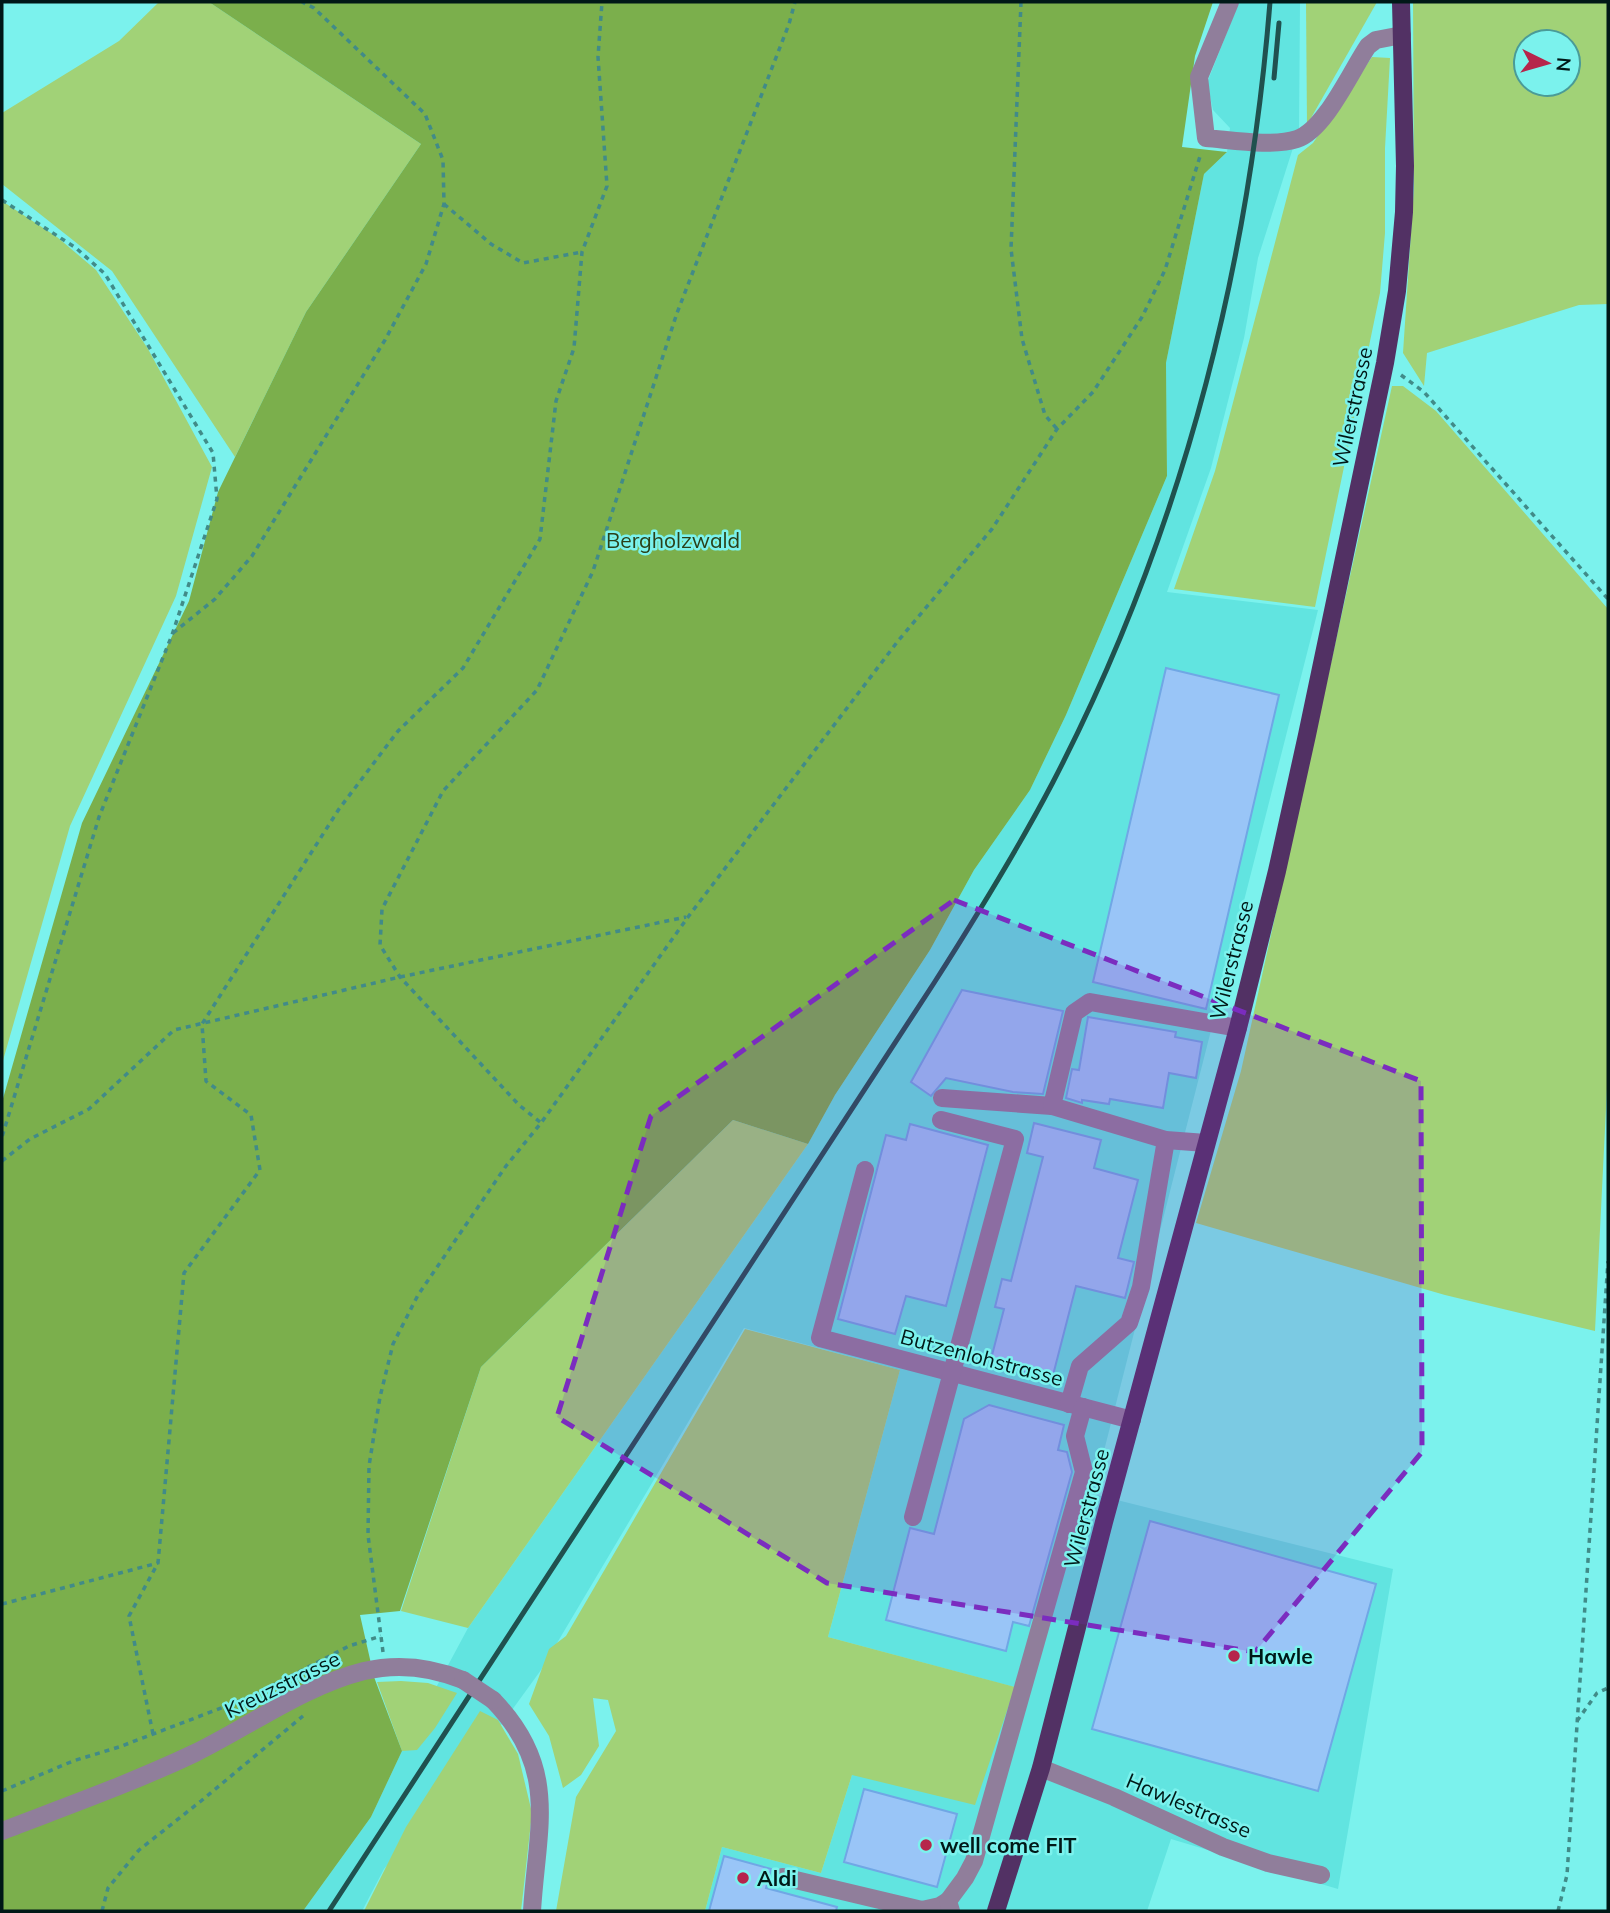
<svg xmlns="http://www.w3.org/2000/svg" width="1610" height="1913" font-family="Mulish,sans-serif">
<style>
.built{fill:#61e4e0}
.green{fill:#a1d277;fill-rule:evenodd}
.forest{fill:#7baf4c}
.building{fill:#99c5f7;stroke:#70a7e5;stroke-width:2}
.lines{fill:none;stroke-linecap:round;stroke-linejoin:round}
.path{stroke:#418b88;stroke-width:3.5;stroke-dasharray:5 5;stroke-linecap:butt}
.minor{stroke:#907e9b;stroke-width:18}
.major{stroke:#523164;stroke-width:18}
.rail{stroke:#20514f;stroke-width:5}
.minor-bridge{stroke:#907e9b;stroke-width:18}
.marked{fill:#7b2cbf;fill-opacity:0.2;stroke:#7b2cbf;stroke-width:5;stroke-dasharray:14 9;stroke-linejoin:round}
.poi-dot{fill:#b6254b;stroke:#7bf2ed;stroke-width:2.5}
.labels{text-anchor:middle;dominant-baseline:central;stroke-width:5;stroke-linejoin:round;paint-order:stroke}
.street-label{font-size:21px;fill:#001817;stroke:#7bf2ed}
.park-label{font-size:21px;fill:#2b4018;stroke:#7bf2ed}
.poi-label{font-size:21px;font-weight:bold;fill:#001817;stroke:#7bf2ed;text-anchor:start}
</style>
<rect width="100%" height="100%" fill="#7bf2ed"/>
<path class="built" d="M1239,2H1300L1299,129L1258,258L1244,338L1211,468L1167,592L1318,610L1093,1494L1393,1569L1338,1889L1171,1839L1147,1911H705L722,1847L821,1873L852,1775L1014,1687L828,1637L900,1370L744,1328L541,1670L478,1757L384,1869L362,1911H303L371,1817L402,1751L468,1628L808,1144L835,1095L930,950L974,870L1030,790L1066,715L1167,476L1166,363L1204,174L1227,152L1230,128L1213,110L1207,83Z"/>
<g class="green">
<path d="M159,2H209L421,144L306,312L235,457L112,271L2,184V113L119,41Z"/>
<path d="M1306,2H1377L1307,125Z"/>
<path d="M1413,2H1608V304L1579,305L1427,353L1424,386L1403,353L1414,188ZM1526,42H1568V84H1526Z"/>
<path d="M1372,57L1390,58L1385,148V233L1380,293L1315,607L1174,589L1215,471L1298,155L1313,143Z"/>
<path d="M2,201L57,237L96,270L148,349L212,467L176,596L70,826L2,1064Z"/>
<path d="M1392,386H1403L1436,411L1608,609V1068L1595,1331L1445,1295L1196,1223L1241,1071Z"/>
<path d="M733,1120L808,1144L468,1628L401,1611L481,1367Z"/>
<path d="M745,1329L900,1370L828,1637L1015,1687L975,1805L852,1775L821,1873L722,1847L705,1911H556L576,1797L616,1731L608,1700L593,1698L599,1746L581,1775L563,1788L549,1736L529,1704L549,1649L566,1636Z"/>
<path d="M401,1681L428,1683L457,1693L435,1728L417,1750L402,1751L377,1682Z"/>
<path d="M480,1711L498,1720L518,1754L532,1813L521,1911H364L406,1827Z"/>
</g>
<path class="forest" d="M209,2H1213L1195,56L1182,147L1227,152L1204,174L1166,363L1167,476L1066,715L1030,790L974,870L930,950L835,1095L808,1144L733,1120L481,1367L400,1611L360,1615L374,1677L402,1751L371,1817L303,1911H2V1102L82,823L189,601L218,492L306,312L421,144Z"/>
<g class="building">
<path d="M1166,668L1279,695L1206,1009L1093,982Z"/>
<path d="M962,990L1063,1011L1043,1094L1013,1092L946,1078L931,1096L911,1082Z"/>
<path d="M1088,1017L1176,1032L1175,1037L1202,1042L1196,1078L1169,1073L1163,1108L1110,1099L1109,1104L1082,1100V1103L1066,1098L1072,1069L1079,1070Z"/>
<path d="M1034,1123L1101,1140L1094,1168L1138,1180L1118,1258L1134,1262L1125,1298L1076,1286L1052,1379L990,1363L1004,1309L995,1307L1002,1279L1011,1281L1043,1157L1027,1153Z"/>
<path d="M910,1124L988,1145L946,1306L906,1296L895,1334L838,1319L886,1135L906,1140Z"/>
<path d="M989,1405L1064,1425L1058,1450L1067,1452L1072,1472L1029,1626L1013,1622L1006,1651L886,1620L910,1528L934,1534L964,1419Z"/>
<path d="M1150,1521L1376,1584L1318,1791L1092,1729Z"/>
<path d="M864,1789L957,1814L937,1887L844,1862Z"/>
<path d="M724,1856L771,1869L766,1888L837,1907L836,1911H709Z"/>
</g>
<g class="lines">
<g class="path">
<path d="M1021,2L1011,249L1022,339L1045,415L1057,429"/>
<path d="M2,200L76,248L105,274L213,453L217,499L172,635L99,817L2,1137"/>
<path d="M444,204L491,244L523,263L582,252"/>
<path d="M1401,375L1424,392L1608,599"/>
<path d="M173,633L215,599L252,556L385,340L426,264L444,204L443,160L425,114L314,8L302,2"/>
<path d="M540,1122L519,1105L400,977L380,945L382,909L443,791L537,690L593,571L677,313L789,24L795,2"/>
<path d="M2,1161L30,1139L89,1109L174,1030L400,977L686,917"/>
<path d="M2,1604L158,1563"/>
<path d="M383,1652L368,1535L369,1466L380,1397L393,1344L418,1295L506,1166L541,1123L688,917L898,641L992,529L1057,429L1093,392L1142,317L1165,270L1201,153"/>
<path d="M1577,1721L1597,1693L1608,1688"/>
<path d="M153,1734L129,1616L158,1563L184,1273L260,1170L251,1115L206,1081L202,1024L339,809L398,731L463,668L540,539L556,401L574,348L582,252L607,186L598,57L602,2"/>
<path d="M2,1791L73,1761L119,1747L250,1697L349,1646L381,1636"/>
<path d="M102,1911L108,1888L139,1850L201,1801L303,1716"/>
<path d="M1558,1911L1567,1875L1608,1261"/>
</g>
<g class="minor">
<path d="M1230,2L1199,77L1206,138C1232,140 1273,147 1297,139C1325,130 1351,71 1368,46L1376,40L1402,35"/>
<path d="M942,1098L1052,1106"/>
<path d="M1206,1143L1166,1140L1052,1106L1074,1013L1090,1002L1238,1028"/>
<path d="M865,1170L820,1338L1132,1420"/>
<path d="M1069,1404L1080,1366L1129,1323L1141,1287L1166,1140"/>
<path d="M913,1517L1015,1139L941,1120"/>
<path d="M493,1700C560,1769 537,1827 532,1911"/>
<path d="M1041,1768L1114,1797L1223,1847L1268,1863L1321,1875"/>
<path d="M2,1831C67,1806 132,1783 195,1753C250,1726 304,1686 364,1671C398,1663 431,1667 463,1680"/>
<path d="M783,1877L922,1910L940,1906L948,1901"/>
<path d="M951,1911L948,1901L965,1878L974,1861L1084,1472L1075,1436L1083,1407"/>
</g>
<path class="major" d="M996,1911L1041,1768L1104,1522L1238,1028L1277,871L1307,735L1385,363L1397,291L1404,212L1405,166L1401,2"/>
<g class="rail">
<path d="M1274,78L1279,23"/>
<path d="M329,1911L934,983C976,917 1017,851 1053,782C1180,537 1248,276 1270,2"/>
</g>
<path class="minor-bridge" d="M463,1680L493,1700"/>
</g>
<path class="marked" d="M954,900L1421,1081L1422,1452L1255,1652L827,1583L557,1417L651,1116Z"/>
<g class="poi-dot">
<circle cx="1234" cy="1656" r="7"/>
<circle cx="926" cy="1845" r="7"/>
<circle cx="743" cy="1878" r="7"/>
</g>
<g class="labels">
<g class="street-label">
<text transform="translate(1352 407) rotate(-78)">Wilerstrasse</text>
<text transform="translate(1231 960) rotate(-76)">Wilerstrasse</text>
<text transform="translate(982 1357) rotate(15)">Butzenlohstrasse</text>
<text transform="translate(1086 1508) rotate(-75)">Wilerstrasse</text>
<text transform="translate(282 1684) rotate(-26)">Kreuzstrasse</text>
<text transform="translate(1189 1805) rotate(23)">Hawlestrasse</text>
</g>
<g class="park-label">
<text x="673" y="540">Bergholzwald</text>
</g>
<g class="poi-label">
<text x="1248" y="1656">Hawle</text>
<text x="940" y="1845">well come FIT</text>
<text x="757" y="1878">Aldi</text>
</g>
</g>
<rect width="1610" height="1913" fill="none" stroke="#001817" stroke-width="7"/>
<g transform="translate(1547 63) rotate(95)"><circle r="33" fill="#7bf2ed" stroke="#4a9b97" stroke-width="2"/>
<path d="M0-5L12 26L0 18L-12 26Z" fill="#b6254b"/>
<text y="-10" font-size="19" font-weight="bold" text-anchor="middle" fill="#001817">N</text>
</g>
</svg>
